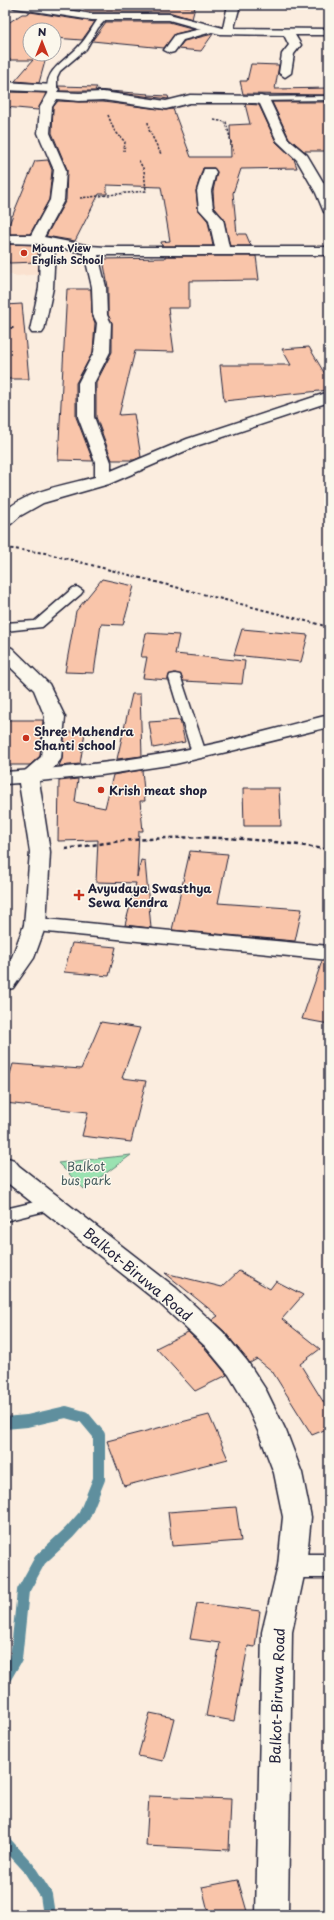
<svg xmlns="http://www.w3.org/2000/svg" width="334" height="1920" font-family="'Playpen Sans',sans-serif">
<style>
.built{fill:#fae1cf}
.green{fill:#9ae2b1;stroke:#5e8276}
.lines{fill:none;stroke-linecap:round;stroke-linejoin:round}
.stream{stroke:#5e8f9e;stroke-width:12}
.building{fill:#f9c5aa;stroke:#22223b}
.lane-casing{stroke:#22223b;stroke-width:3}
.street-casing{stroke:#22223b;stroke-width:3}
.secondary-casing{stroke:#22223b;stroke-width:3}
.path-far2{stroke:#22223b;stroke-width:1.5;stroke-dasharray:2.5 1.5;stroke-linecap:butt}
.path-far1{stroke:#22223b;stroke-width:2;stroke-dasharray:3 2.5;stroke-linecap:butt}
.path{stroke:#22223b;stroke-width:2.5;stroke-dasharray:4 3;stroke-linecap:butt}
.lane{fill:#fbf7ec;fill-rule:evenodd}
.street{fill:#fbf7ec;fill-rule:evenodd}
.secondary{fill:#fbf7ec;fill-rule:evenodd}
.poi-dot{fill:#c8321e;stroke:#fbf7ec;stroke-width:1.5}
.labels{text-anchor:middle;dominant-baseline:central;stroke-width:3;stroke-linejoin:round;paint-order:stroke}
.far-poi-label{font-size:10px;font-weight:bold;fill:#22223b;stroke:#fbf7ec;text-anchor:start}
.poi-label{font-size:12px;font-weight:bold;fill:#22223b;stroke:#fbf7ec;text-anchor:start}
.park-label{font-size:12px;fill:#465c5e;stroke:#fbf7ec}
.near-street-label{font-size:14px;fill:#22223b;stroke:#fbf7ec}
</style>
<rect width="100%" height="100%" fill="#fbeddf"/>
<filter id="ink" filterUnits="userSpaceOnUse"><feTurbulence type="fractalNoise" baseFrequency=".025" numOctaves="2"/><feDisplacementMap in="SourceGraphic" scale="8" xChannelSelector="R" yChannelSelector="G"/><feConvolveMatrix kernelMatrix="1 2 1 2 8 2 1 2 1" color-interpolation-filters="sRGB"/></filter>
<g filter="url(#ink)">
<path class="built" d="M5,242L42,243L43,274L17,276L5,274Z"/>
<path class="green" d="M131,1155L84,1189L58,1163Z"/>
<g class="lines">
<g class="stream">
<path d="M5,1423L27,1421L66,1412L84,1417L99,1435V1479L84,1516L69,1533L40,1560L23,1591L16,1659L5,1678"/>
<path d="M5,1842L28,1867L46,1895L49,1915"/>
</g>
</g>
<g class="building">
<path d="M81,5L144,8L146,5L195,7L192,19L169,12H92L80,11Z"/>
<path d="M30,12L95,22L82,40L54,38V30H30V54H47L39,83L15,81L33,60H5V25L22,14H26Z"/>
<path d="M106,22H169L195,29L175,34L164,48L92,41Z"/>
<path d="M213,34L201,51L178,49L184,41Z"/>
<path d="M251,64L279,65L275,89L329,88V95L243,94L240,81H247Z"/>
<path d="M58,86L97,87L95,90L149,94L148,95L168,96L169,99L103,91H60Z"/>
<path d="M5,92H6L46,93L38,110L5,107Z"/>
<path d="M58,101L79,102H103L166,110L173,109L191,157H231L230,125L250,124L245,104L259,105L276,142L294,159L297,168L241,169L233,193L237,234H246L251,246H230L224,219L214,207L213,191L217,172L214,168H203L196,191L198,209L208,221L213,246H162L161,242L170,241L161,187L107,185V194H99L75,241L46,236L66,200L67,169L52,133L53,107Z"/>
<path d="M272,102H329V151H304L289,138Z"/>
<path d="M48,160L52,170L49,200L30,234H5L35,161Z"/>
<path d="M5,244L38,245V262L9,263Z"/>
<path d="M165,256H256L259,280L189,281V308H168L174,352L135,351L119,415L134,414L141,457L134,460H112L96,417V383L112,352V323L108,315V287L103,259L165,258Z"/>
<path d="M67,289H91L92,315L95,323L93,352L76,383V417L93,461L58,460Z"/>
<path d="M22,304L29,379H5V305Z"/>
<path d="M309,347L329,381V390L224,401L220,365H291L282,349Z"/>
<path d="M102,579L134,586L123,625L101,624L94,673L65,672L76,611Z"/>
<path d="M242,629L308,635L301,662L234,655Z"/>
<path d="M146,633L179,635L175,654L245,661L242,684L183,681L181,675L175,673L169,675L168,680L143,678L147,657H141Z"/>
<path d="M132,694H140L142,756L117,759Z"/>
<path d="M5,720H43L40,756L30,765H5Z"/>
<path d="M180,720L185,742L153,748L149,722Z"/>
<path d="M65,732H85L80,764L59,766L62,759Z"/>
<path d="M142,770L145,801H140L143,831H139L137,877L141,860L145,861L151,928L125,925L136,883L96,882L98,840L58,841L59,781L78,779L75,802L105,808L113,775Z"/>
<path d="M243,788H279L281,826H244Z"/>
<path d="M190,851L228,854L218,903L302,909L295,941L172,930Z"/>
<path d="M72,943L116,947L109,976L64,972Z"/>
<path d="M322,961H329V1024L302,1019Z"/>
<path d="M101,1022L140,1028L122,1078L146,1081L131,1142L82,1136L88,1112L5,1103V1091L13,1064L81,1069Z"/>
<path d="M239,1271L270,1289L276,1281L303,1295L282,1319L320,1349L300,1364L329,1411V1428L312,1435L272,1371L257,1359L250,1363L224,1331L212,1320L218,1316L165,1273L222,1287Z"/>
<path d="M188,1332L204,1347L227,1375L195,1391L156,1348Z"/>
<path d="M209,1415L228,1459L124,1486L107,1441Z"/>
<path d="M236,1507L241,1541L172,1546L168,1512Z"/>
<path d="M197,1603L260,1611L255,1647L248,1646L234,1721L206,1716L220,1643L190,1639Z"/>
<path d="M150,1713L174,1718L163,1761L138,1756Z"/>
<path d="M149,1796L231,1799L229,1850L146,1846Z"/>
<path d="M238,1880L248,1915H209L202,1887Z"/>
</g>
<g class="lines">
<g class="lane-casing">
<g id="lane">
<path d="M101,15L108,17L98,28L86,49L60,71L57,77V95L56,97H50C39,72 66,61 79,46C88,37 93,25 101,15Z"/>
<path d="M329,96V100L257,101L253,99L257,97Z"/>
<path d="M77,587L83,591L81,594L42,627L5,631V623L35,621L73,588Z"/>
<path d="M175,674L180,675L206,753L204,756H194L192,753L169,678L170,675Z"/>
<path d="M52,1198L58,1200L60,1204L58,1208L5,1221V1209Z"/>
</g>
</g>
<g class="street-casing">
<g id="street">
<path d="M9,5H36L92,14H169L223,28L228,5H240L234,28L329,29V35H295L301,45L294,54L291,73L285,77L279,73L282,54L289,45L284,35L220,34L212,32L183,40L174,52L170,53L164,50L175,35L201,29L169,20H92L15,8Z"/>
<path d="M5,82L53,85L59,89L57,92L79,93L103,92L166,101L190,95L261,96L269,99L288,139L307,155L329,192V213L324,212L316,193L297,160L277,141L260,104L256,103H190L166,109L103,100L79,101L57,99L52,107L50,133L66,170L64,200L44,237L90,246L106,247H215L209,220L199,209L197,191L204,169H214L216,172L211,191L213,208L223,219L229,247H329V255H98L106,287L107,315L111,323L110,352L94,383V417L111,462V471L187,439L329,392V402L199,445L109,484L43,503L20,516L11,524L5,525V511C29,490 65,485 95,477V462L78,417V383L94,352L97,323L93,315L92,287L84,253L55,247L53,288L44,330L42,333H32L30,330L39,288L40,249L43,244L5,243V235H31L50,200L54,170L38,133L40,107L49,92L5,90Z"/>
<path d="M5,646L12,648L49,684L65,717L61,759C53,771 35,785 21,781L18,777L41,757L45,717L34,690L5,662Z"/>
<path d="M35,918L329,946V960L27,930L24,925L27,920Z"/>
<path d="M292,1554H329V1578H292L282,1575L278,1566L282,1557Z"/>
</g>
</g>
<g class="secondary-casing">
<g id="secondary">
<path d="M329,715V727L231,751L175,764L102,775L39,781L50,852L46,925L34,958L13,988L5,990V967L12,957L24,925L30,852L19,783L5,784V772C70,768 135,760 199,747C242,738 285,726 329,715Z"/>
<path d="M5,1157L14,1160L19,1166L176,1288L223,1332L247,1361L266,1390L286,1431L302,1473L311,1517L306,1566L292,1632L288,1915H256L262,1632L278,1566L283,1517L274,1473L258,1431L245,1402L229,1375L205,1346L158,1302L5,1181Z"/>
</g>
</g>
<g class="path-far2">
<path d="M108,115L114,130L125,142L124,151"/>
<path d="M214,120L226,122L234,154"/>
<path d="M148,122L149,130L161,154"/>
<path d="M80,198L146,191L144,170L138,159"/>
</g>
<g class="path-far1">
<path d="M5,328H15"/>
<path d="M5,548L45,553L329,627"/>
</g>
<path class="path" d="M65,849C93,845 121,840 150,839C210,835 269,839 329,850"/>
<use href="#lane" class="lane"/>
<use href="#street" class="street"/>
<use href="#secondary" class="secondary"/>
</g>
</g>
<g class="poi-dot">
<circle cx="24" cy="253" r="4"/>
<circle cx="26" cy="738" r="4"/>
<circle cx="101" cy="790" r="4"/>
<path d="M77 889h4v4h4v4h-4v4h-4v-4h-4v-4h4z"/>
</g>
<g class="labels">
<g class="far-poi-label">
<text x="32" y="247">Mount View<tspan x="32" dy="12">English School</tspan></text>
</g>
<g class="poi-label">
<text x="34" y="731">Shree Mahendra<tspan x="34" dy="14">Shanti school</tspan></text>
<text x="109" y="790">Krish meat shop</text>
<text x="88" y="888">Avyudaya Swasthya<tspan x="88" dy="14">Sewa Kendra</tspan></text>
</g>
<g class="park-label">
<text x="86" y="1166">Balkot<tspan x="86" dy="14">bus park</tspan></text>
</g>
<g class="near-street-label">
<text transform="translate(138 1274) rotate(40)">Balkot-Biruwa Road</text>
<text transform="translate(277 1696) rotate(-88)">Balkot-Biruwa Road</text>
</g>
</g>
<rect width="334" height="1920" fill="none" stroke="#fbf7ec" stroke-width="20"/>
<rect x="10" y="10" width="314" height="1900" fill="none" stroke="#22223b" stroke-width="1.5" filter="url(#ink)"/>
<g transform="translate(42 42)"><circle r="19" fill="#fbf7ec" stroke="#a4a2a5"/>
<path d="M0-3L7 15L0 10L-7 15Z" fill="#c8321e"/>
<text y="-6" font-size="11" font-weight="bold" text-anchor="middle" fill="#22223b">N</text>
</g>
</svg>
